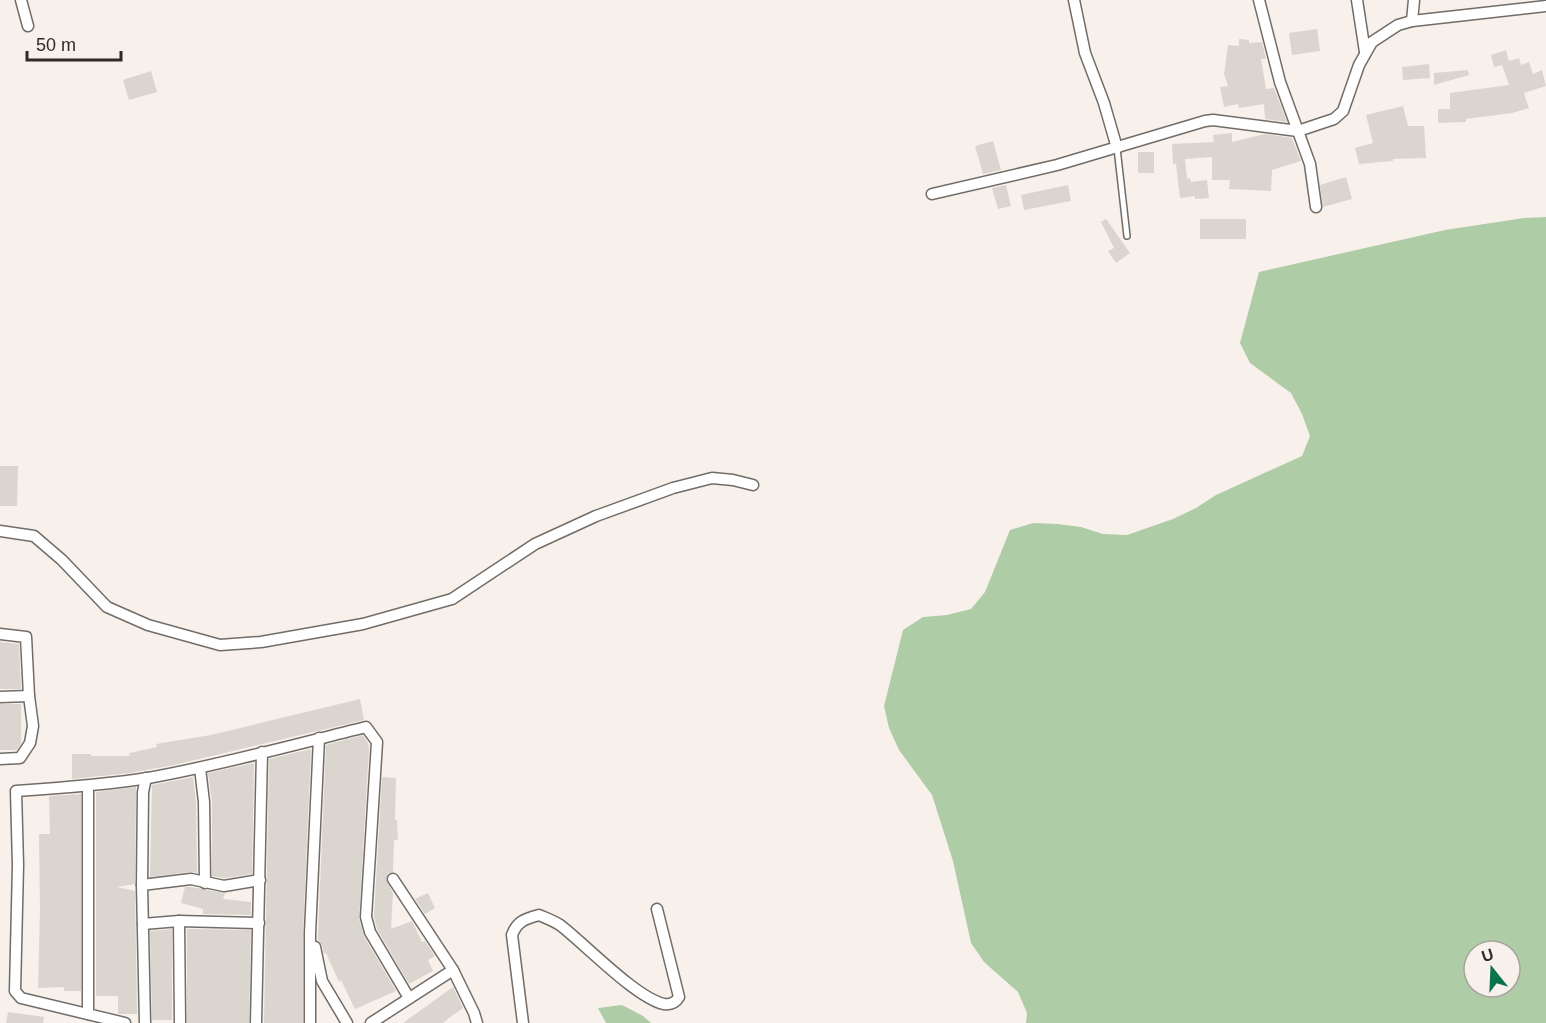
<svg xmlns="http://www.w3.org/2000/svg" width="1546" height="1023" font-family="Helvetica,sans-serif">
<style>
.forest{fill:#aecca5;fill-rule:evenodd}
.building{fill:#dad5ce}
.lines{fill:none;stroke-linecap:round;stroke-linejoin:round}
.lane-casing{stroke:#726c67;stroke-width:8}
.street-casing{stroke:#726c67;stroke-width:13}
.lane{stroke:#fff;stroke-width:5}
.street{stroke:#fff;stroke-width:10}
</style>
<rect width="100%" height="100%" fill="#f8f1eb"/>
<g class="forest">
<path d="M1546,217V1023H1026L1027,1013L1018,992L984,962L971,943L953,861L932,795L899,750L889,728L884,706L903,630L923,617L947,615L971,609L985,592L1010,530L1033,523L1058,524L1081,527L1103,534L1127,535L1173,519L1196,508L1216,495L1302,456L1310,436L1302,414L1291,393L1250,363L1240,343L1259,272L1445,230L1524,218ZM1474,951H1510V987H1474Z"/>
<path d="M622,1005L643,1016L651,1023H606L598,1008Z"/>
</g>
<g class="building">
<path d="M1317,29L1320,51L1292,55L1289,33Z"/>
<path d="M1239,39L1249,40V43L1262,42L1266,59H1261L1266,89L1274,88L1287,122L1265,119L1264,104L1239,108L1238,104L1224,107L1220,87L1228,86L1224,74L1228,45L1239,46Z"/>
<path d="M1506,50L1509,61L1519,58L1521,65L1529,62L1533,74L1542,70L1546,86L1524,93L1529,108L1512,113L1466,119V122L1438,123V109H1450V93L1509,85L1502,65L1494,67L1491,55Z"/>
<path d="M1429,64L1430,78L1403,80L1402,67Z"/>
<path d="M1468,70L1469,75L1434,85V73Z"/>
<path d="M151,71L157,92L129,100L123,80Z"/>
<path d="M1403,106L1408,126H1424L1426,158L1393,159V161L1359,164L1355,148L1373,143L1366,115Z"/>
<path d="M1232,133V142L1265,134L1292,138L1301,161L1272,170L1271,191L1229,189L1230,180H1212V157L1185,159L1187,179L1190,178L1191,182L1207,180L1209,198L1195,199V196L1180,198L1176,164H1173L1172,144L1214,142L1213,135Z"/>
<path d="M993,141L1001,170L983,174L975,146Z"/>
<rect x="1138" y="152" width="16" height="21"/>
<path d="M1346,177L1352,199L1323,207L1320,185Z"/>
<path d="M1006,185L1011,206L998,209L992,188Z"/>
<path d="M1068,185L1071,201L1024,210L1021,195Z"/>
<path d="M1106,219L1130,253L1116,263L1108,251L1114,248L1101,222Z"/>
<rect x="1200" y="219" width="46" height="20"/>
<path d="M0,466H18L17,506H0Z"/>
<path d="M0,642L19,644L21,689H0Z"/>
<path d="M360,699L364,720L174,765L130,773L72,779V754H91V756H130L129,753L157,747L156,744L211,735Z"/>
<path d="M0,704H21V743L17,750H0Z"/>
<path d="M363,735L368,743L369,748L359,919L364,936L396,991L355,1009L341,980L339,982L326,953L324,954L322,945L318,940V933L326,745Z"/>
<path d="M311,749L303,933V1023H264L269,759Z"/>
<path d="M254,763L252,874L224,878L212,876V802L208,773Z"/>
<path d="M193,777L196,802L197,873L190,872L150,877L152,785Z"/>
<path d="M382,777L396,778L395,820H397L398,840H394L393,872L388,873L386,879L393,893L391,929L412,921L422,942L425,941L435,956L428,960L433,971L409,984L377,929L374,916Z"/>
<path d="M136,787L135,884L117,887L135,891L137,1014H118V996H96V792Z"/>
<path d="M81,794V991H64V987L38,988L40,910L39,834H50L49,796Z"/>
<path d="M185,887H191L225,893L223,899L251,902V915L203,914V909L181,903Z"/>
<path d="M428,893L435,908L425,914L415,899Z"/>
<path d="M172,929V1020H152L150,931Z"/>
<path d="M187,929L251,930L249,1023H187Z"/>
<path d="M453,987L463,1008L449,1018L443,1023H403Z"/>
<path d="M8,1012L44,1017L43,1023H6Z"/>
</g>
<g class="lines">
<g class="lane-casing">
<path id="lane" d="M1117,148L1127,236"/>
</g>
<g class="street-casing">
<g id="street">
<path d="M21,0L28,26"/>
<path d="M1074,0L1085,53L1104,103L1117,148"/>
<path d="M1259,0L1280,82L1310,164L1316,207"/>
<path d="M1357,0L1365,52"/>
<path d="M1412,21L1414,0"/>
<path d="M932,194L1057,165L1205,121L1213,120L1298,131L1334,119L1343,111L1359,65L1372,42L1398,25L1412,21L1546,6"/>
<path d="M0,531L34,536L62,560L107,607L148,625L220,645L261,642L363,624L452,599L535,544L596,516L673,488L712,478L733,480L753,485"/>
<path d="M0,634L26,637L29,696L33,726L30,743L20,758L0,759"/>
<path d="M0,697L29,696"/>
<path d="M200,768L204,802L205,883"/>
<path d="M88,786V1014"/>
<path d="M142,885L191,879L224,886L260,880"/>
<path d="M179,921L180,1023"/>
<path d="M143,924L179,921L259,923"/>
<path d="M315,947L322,981L347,1023"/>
<path d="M453,970L474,1013L477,1023"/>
<path d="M125,1023L21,998L15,991L18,865L16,791C60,788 104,785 148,778C221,765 293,745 366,727L377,742L366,917L370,932L409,998"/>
<path d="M145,1023L142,885L143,792L146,778"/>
<path d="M256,1023L262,752"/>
<path d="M310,1023V933L319,738"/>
<path d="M371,1023L453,970L393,879"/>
<path d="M523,1023L512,935C517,921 525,919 539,915C546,918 554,921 560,925C585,944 636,998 664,1004C671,1005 676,1002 679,997L657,909"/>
</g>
</g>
<use href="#lane" class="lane"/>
<use href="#street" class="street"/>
</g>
<g transform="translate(1492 969) rotate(342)"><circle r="28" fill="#f8f1eb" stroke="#a7a29d" stroke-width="1.5"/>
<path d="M0-4.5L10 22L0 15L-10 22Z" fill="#08734c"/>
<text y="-9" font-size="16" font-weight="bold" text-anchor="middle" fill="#2e2b29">U</text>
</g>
<path d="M27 51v9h94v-9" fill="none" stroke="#2e2b29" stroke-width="3"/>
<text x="36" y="51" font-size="18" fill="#2e2b29" stroke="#f8f1eb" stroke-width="4.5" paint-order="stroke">50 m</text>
</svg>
